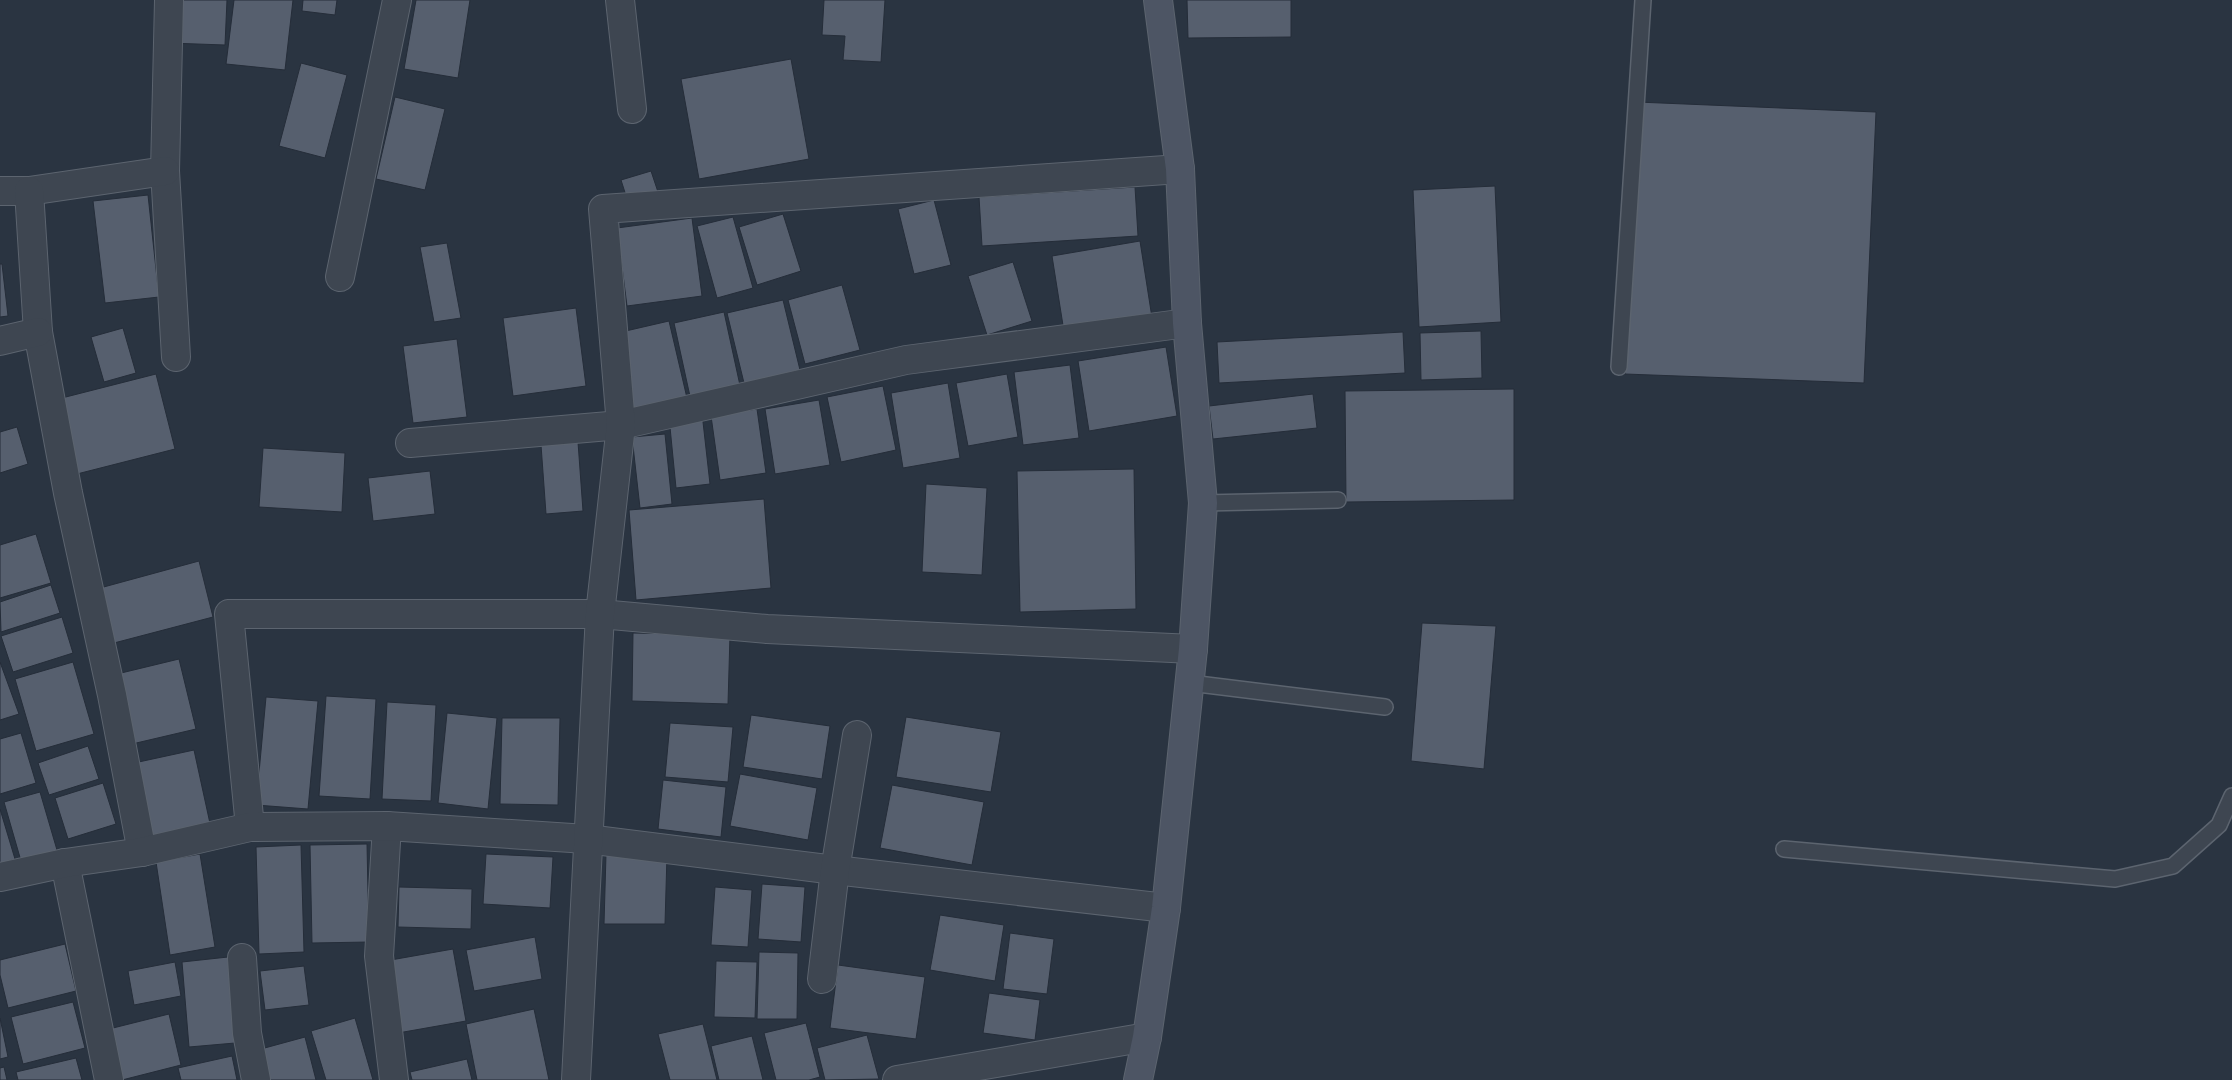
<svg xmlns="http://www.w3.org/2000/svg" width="2232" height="1080" font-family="Cabin,sans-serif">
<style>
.building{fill:#565f6e;stroke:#252d39}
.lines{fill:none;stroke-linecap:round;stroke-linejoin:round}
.lane-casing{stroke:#5c646f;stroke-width:18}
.street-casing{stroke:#5c646f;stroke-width:30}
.secondary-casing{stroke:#5c646f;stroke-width:30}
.lane{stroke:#3e4651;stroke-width:15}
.street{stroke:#3e4651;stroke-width:28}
.secondary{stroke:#4d5564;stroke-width:28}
</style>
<rect width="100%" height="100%" fill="#2a3441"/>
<g class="building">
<path d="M171,0H227L225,45L169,43Z"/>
<path d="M234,0H293L285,70L226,64Z"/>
<path d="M303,0H337L335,15L302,11Z"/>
<path d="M416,0H470L458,78L404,69Z"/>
<path d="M824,0H885L881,62L843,60L845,36L822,35Z"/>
<path d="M1187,0H1291V37L1188,38Z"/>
<path d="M791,59L809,159L699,179L681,79Z"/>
<path d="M301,63L347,75L325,158L279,146Z"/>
<path d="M395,97L445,109L425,190L376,179Z"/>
<path d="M1637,102L1876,112L1864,383L1625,374Z"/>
<path d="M651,171L658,192L628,202L621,180Z"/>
<path d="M1495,186L1501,322L1419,327L1413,190Z"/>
<path d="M1135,187L1138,236L982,246L979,197Z"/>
<path d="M148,195L159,297L105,303L93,201Z"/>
<path d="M934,200L951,265L914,274L898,209Z"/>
<path d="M783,214L801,271L757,285L739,227Z"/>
<path d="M733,217L753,288L717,298L697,226Z"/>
<path d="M692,218L702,296L627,306L617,228Z"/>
<path d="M1140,241L1153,324L1065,338L1052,256Z"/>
<path d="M447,243L461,318L434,322L420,247Z"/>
<path d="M1013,262L1032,321L987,335L968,276Z"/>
<path d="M0,264H2L8,316L0,317Z"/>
<path d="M842,285L860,350L805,364L788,300Z"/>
<path d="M783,300L800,370L744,383L727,313Z"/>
<path d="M576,308L586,386L513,396L503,318Z"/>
<path d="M724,312L741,390L691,401L674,323Z"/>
<path d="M669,321L687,398L634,410L617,333Z"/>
<path d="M123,328L136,373L104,382L91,337Z"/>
<path d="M1481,331L1482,378L1421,380L1420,333Z"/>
<path d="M1403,332L1405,373L1219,383L1217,342Z"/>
<path d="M457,339L467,417L413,423L403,346Z"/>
<path d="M1166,347L1177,416L1089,431L1078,361Z"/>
<path d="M1070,365L1079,438L1023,445L1014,372Z"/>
<path d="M156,374L175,449L73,475L54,400Z"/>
<path d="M1007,374L1018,437L968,446L956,383Z"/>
<path d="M948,383L960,458L903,468L891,393Z"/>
<path d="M883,386L896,450L841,462L827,397Z"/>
<path d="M1514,389V500L1346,502L1345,391Z"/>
<path d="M1313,394L1317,428L1213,439L1209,406Z"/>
<path d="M819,400L830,465L775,474L765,409Z"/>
<path d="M757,409L766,473L720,480L711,416Z"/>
<path d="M702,413L710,484L676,488L669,417Z"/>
<path d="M17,427L28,464L0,473V432Z"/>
<path d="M665,434L672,504L640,508L632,437Z"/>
<path d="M578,442L583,511L546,514L541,445Z"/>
<path d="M263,448L345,453L342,512L259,507Z"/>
<path d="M1134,469L1136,609L1020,612L1017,471Z"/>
<path d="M430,471L435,514L373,521L368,478Z"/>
<path d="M926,484L987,488L982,575L922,572Z"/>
<path d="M764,499L771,588L636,600L629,510Z"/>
<path d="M36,534L51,583L0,598V545Z"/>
<path d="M199,561L213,617L114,643L100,588Z"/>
<path d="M51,585L60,613L1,632L0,602Z"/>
<path d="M62,617L73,653L13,672L1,636Z"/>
<path d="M1422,623L1496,626L1484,769L1411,761Z"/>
<path d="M633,633L730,635L728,704L632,701Z"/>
<path d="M179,659L196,729L132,744L117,674Z"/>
<path d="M0,662L19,714L0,720Z"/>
<path d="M73,662L94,734L36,751L15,679Z"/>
<path d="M326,696L376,699L370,799L319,796Z"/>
<path d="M266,697L318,701L308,809L256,805Z"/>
<path d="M387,702L436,705L431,801L382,799Z"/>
<path d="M447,713L497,718L488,809L438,803Z"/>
<path d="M751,715L830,726L822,779L743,767Z"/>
<path d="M906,717L1001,732L991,792L896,777Z"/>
<path d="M502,718H560L558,805L500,804Z"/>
<path d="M670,723L733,727L728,782L665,777Z"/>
<path d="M21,733L36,783L0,794V739Z"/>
<path d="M88,746L99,779L49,795L38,763Z"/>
<path d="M194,750L211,828L150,841L134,763Z"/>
<path d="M740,774L817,788L808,840L730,826Z"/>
<path d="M663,780L726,787L721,837L658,829Z"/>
<path d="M103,783L116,824L68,839L55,798Z"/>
<path d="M892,785L984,802L972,865L880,848Z"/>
<path d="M40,792L57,850L21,861L4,802Z"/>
<path d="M0,809L15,859L0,864Z"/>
<path d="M367,844L369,942L312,943L310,845Z"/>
<path d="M301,845L304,952L259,954L256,847Z"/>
<path d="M200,854L215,947L170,955L156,862Z"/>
<path d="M486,854L553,857L550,908L483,904Z"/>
<path d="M606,854L667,855L665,924H604Z"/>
<path d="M762,884L805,887L801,942L758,939Z"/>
<path d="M399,887L472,889L471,929L398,927Z"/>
<path d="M715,887L752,890L748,947L711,945Z"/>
<path d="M940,915L1004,925L995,981L930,970Z"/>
<path d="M1010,933L1054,939L1047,994L1003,989Z"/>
<path d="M535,937L542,979L474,991L466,950Z"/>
<path d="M65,944L76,991L8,1008L0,975V960Z"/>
<path d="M453,949L466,1021L398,1033L385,961Z"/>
<path d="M759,952L798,953L797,1019H757Z"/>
<path d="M228,957L235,1043L189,1047L182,962Z"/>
<path d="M716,961L757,962L755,1018L714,1017Z"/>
<path d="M175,962L181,996L134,1005L128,971Z"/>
<path d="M838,965L925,977L916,1039L830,1028Z"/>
<path d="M304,966L309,1005L265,1010L260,971Z"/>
<path d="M989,993L1040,1000L1035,1040L983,1033Z"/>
<path d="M73,1002L85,1048L23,1064L11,1017Z"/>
<path d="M534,1009L549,1080H477L466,1024Z"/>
<path d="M169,1014L181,1065L122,1080L105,1030Z"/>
<path d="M0,1018L8,1057L0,1059Z"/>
<path d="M355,1018L373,1080H326L311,1031Z"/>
<path d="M806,1023L820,1077L809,1080H776L764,1033Z"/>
<path d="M703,1024L717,1080H670L658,1034Z"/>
<path d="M867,1035L879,1079L825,1080L817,1048Z"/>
<path d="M752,1036L763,1080H719L711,1046Z"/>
<path d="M305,1037L316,1080H269L261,1049Z"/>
<path d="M232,1056L237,1080H181L178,1068Z"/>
<path d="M76,1058L82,1080H18L16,1072Z"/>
<path d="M467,1059L472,1080H412L410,1072Z"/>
<path d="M4,1067L7,1080H0V1068Z"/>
</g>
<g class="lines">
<g class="lane-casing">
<g id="lane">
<path d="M1619,367L1643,0"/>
<path d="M1203,503L1338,500"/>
<path d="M1190,683L1385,707"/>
<path d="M1784,849L2115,879L2173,866L2219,825L2232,796"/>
</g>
</g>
<g class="street-casing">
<g id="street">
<path d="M169,0L165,171L176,357"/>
<path d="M620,0L632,109"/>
<path d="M0,191H29L165,171"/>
<path d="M29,191L38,332L68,493L112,695L142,852"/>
<path d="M340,277L397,0"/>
<path d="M0,341L38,332"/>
<path d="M410,443L621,425L906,360L1187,323"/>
<path d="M387,826L379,956L394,1080"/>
<path d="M250,827L229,614H600L767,629L1193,649"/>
<path d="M65,863L109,1080"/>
<path d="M0,877L65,863L142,852L250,827L387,826L587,839L835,870L1166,908"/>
<path d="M242,958L247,1033L256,1080"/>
<path d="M822,979L835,870L857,735"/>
<path d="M576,1080L600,614L621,425L603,209L1180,169"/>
<path d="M897,1080L1147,1037"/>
</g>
</g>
<g class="secondary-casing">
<path id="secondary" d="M1138,1080L1147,1037L1166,908L1193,649L1203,503L1187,323L1180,169L1158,0"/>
</g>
<use href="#lane" class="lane"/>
<use href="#street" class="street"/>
<use href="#secondary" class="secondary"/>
</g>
</svg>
